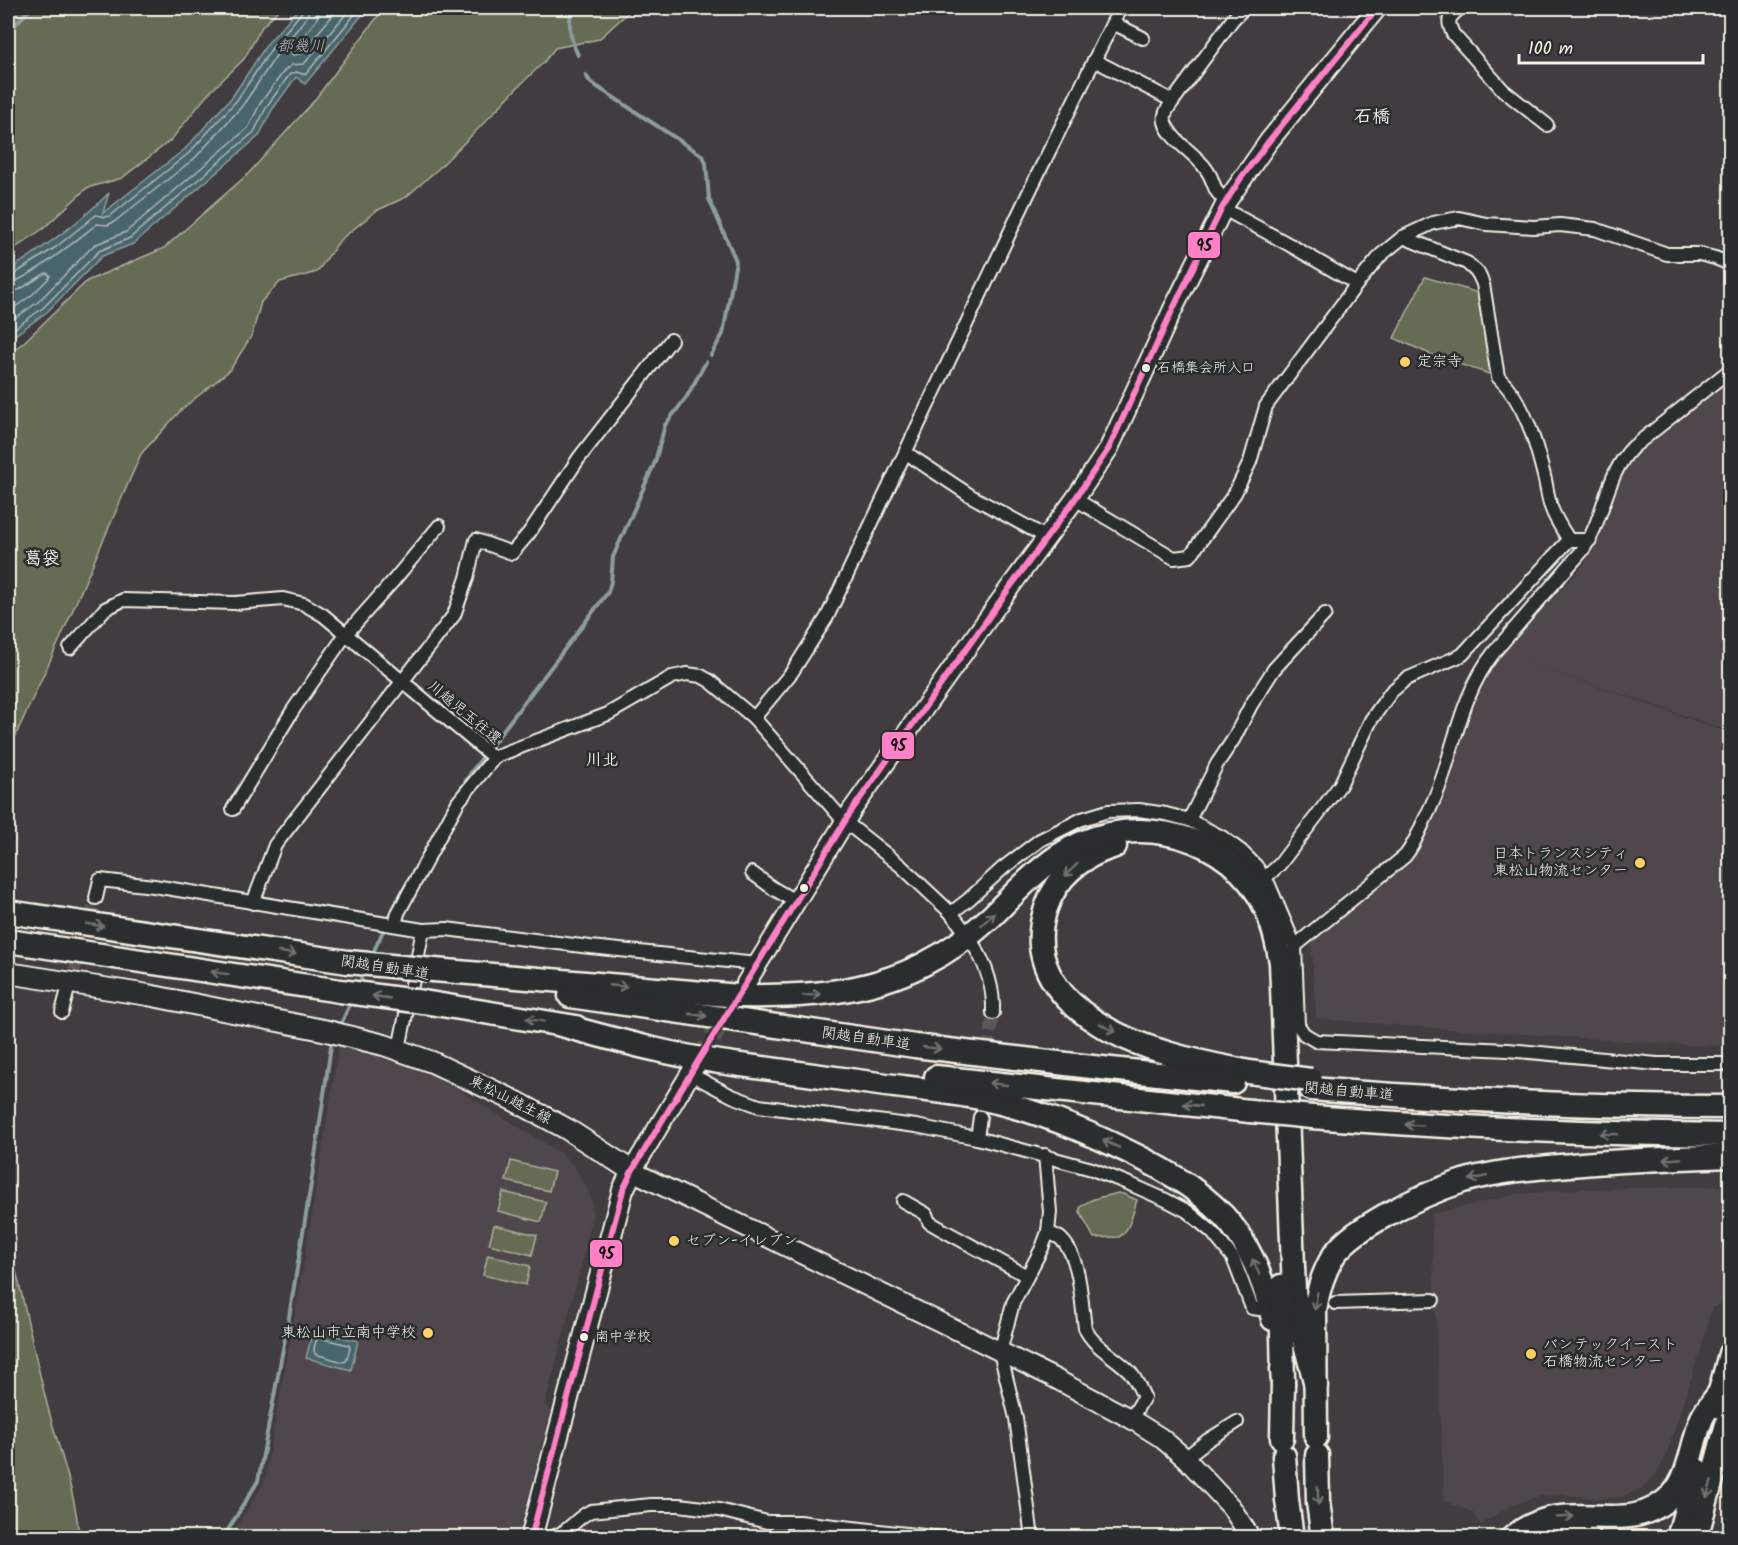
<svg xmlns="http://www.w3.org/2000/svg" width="1738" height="1545" font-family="Kalam,'Klee One',sans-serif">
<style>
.built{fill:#4f474b}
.green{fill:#666c52;stroke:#adae9d;stroke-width:1.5}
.water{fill:#48656c;stroke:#8d9d9e;stroke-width:1.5}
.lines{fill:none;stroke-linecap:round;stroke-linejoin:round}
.shore{stroke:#afb9b6;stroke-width:1.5}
.stream{stroke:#8d9d9e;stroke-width:4}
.street-tunnel{stroke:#5b5758;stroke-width:12;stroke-dasharray:12 6;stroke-linecap:butt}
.secondary-tunnel{stroke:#5b5758;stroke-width:18;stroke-dasharray:18 9;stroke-linecap:butt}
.street-casing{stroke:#f4f1e8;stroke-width:16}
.secondary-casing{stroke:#f4f1e8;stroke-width:22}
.primary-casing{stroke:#f4f1e8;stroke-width:24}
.highway-casing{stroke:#f4f1e8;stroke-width:27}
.street{stroke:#2a2d2e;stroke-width:12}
.secondary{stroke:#2a2d2e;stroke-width:18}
.primary{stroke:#2a2d2e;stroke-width:20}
.highway{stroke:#2a2d2e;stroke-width:22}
.highway-bridge-casing{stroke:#f4f1e8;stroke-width:27;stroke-linecap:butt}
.highway-bridge{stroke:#2a2d2e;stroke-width:22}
.bus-1-casing{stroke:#2a2d2e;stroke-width:10}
.bus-1{stroke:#ff80c5;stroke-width:6}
.oneway{stroke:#71726f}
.poi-dot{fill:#ffd166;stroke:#2a2d2e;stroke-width:2}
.bus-dot{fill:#f4f1e8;stroke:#2a2d2e;stroke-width:2}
.labels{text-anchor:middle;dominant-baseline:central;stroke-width:5;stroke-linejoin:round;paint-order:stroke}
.bus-label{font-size:14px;fill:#f4f1e8;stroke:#2a2d2e;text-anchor:start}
.poi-label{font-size:15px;fill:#f4f1e8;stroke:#2a2d2e;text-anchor:start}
.street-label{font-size:15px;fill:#f4f1e8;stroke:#2a2d2e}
.water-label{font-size:16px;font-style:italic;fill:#afb9b6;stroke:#2a2d2e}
.neighbourhood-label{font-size:16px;font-weight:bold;fill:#f4f1e8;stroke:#2a2d2e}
.quarter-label{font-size:18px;font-weight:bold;fill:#f4f1e8;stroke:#2a2d2e}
.line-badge{stroke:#2a2d2e;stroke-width:2}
.pale-badge-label{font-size:16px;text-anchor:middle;font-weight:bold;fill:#111}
</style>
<rect width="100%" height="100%" fill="#403c3f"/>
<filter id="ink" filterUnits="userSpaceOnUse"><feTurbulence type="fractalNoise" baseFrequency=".0167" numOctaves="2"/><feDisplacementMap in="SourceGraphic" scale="12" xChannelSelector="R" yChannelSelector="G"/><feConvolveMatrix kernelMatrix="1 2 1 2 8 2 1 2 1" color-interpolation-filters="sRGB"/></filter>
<g filter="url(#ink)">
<g class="built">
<path d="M1730,378V731L1509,656L1730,733V1046L1686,1045L1418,1027L1321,1019L1316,1017L1311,938L1416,854L1447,788L1475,698L1486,675L1502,654L1583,566L1598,540L1619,478L1625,464Z"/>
<path d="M339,1044L399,1059L464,1089L462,1092L562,1154L574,1166L587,1187L592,1201V1216L584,1255L545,1404L551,1412L518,1537L229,1538L264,1483L304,1262Z"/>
<path d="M1730,1186V1299L1712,1308L1703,1343L1666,1456L1657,1473L1641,1489L1621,1497L1597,1499L1567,1495L1540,1496L1510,1506L1480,1525L1472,1512L1444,1501L1431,1214L1517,1194L1582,1189Z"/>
</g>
<g class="green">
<path d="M8,8H280L262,27L244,59L208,94L171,140L122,178L87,188L44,228L8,253Z"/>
<path d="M384,8H633L599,39L555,48L544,62L518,87L478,129L438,169L406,197L376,211L340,240L317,272L280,282L261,302L252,335L230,370L182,409L141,454L61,637L8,752V354L23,343L87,281L164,248L248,174L313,102Z"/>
<path d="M1425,277L1482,294L1495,376L1432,355L1394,338Z"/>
<path d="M511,1161L554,1172L549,1191L506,1181Z"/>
<path d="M503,1192L546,1202L541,1222L498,1211Z"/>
<path d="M1118,1193L1123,1194L1137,1200C1133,1212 1130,1231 1119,1237L1094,1238L1080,1212V1208C1089,1197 1106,1197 1118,1193Z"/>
<path d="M494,1225L537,1235L532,1255L489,1244Z"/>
<path d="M8,1239C23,1294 33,1349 47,1404C58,1448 76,1492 79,1537H8Z"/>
<path d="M488,1255L530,1266L526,1285L483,1275Z"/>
</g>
<g class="water">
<path d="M299,8H368L305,84L296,77L272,110L259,136L133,244L102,256L47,312L8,340V271C44,247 78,224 109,193L103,213L185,149L232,97L267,44Z"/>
<path d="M313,1330L358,1341L351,1370L306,1358Z"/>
</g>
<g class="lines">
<g class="shore">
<path d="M319,8L318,16L315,22L291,51L292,55L300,54L339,8"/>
<path d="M8,275H13L56,247L96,215L105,217L110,216L189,153L237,100L272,48L301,13L302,8"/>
<path d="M8,283C26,282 80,237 97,224L107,225L114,222L195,158L243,105L278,53L307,17L310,8"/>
<path d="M8,292L19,290L46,273L50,275L49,278L32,295L8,312"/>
<path d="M8,323L38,302L94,245L126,232L248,128L261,102L285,70L292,65L304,64L351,8"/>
<path d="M8,333L43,308L99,251L130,238L254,132L267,106L290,74L296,72L303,74H306L360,8"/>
<path d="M319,1338L349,1345L350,1348L346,1361L343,1362L315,1354C313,1350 315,1340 319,1338Z"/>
</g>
<g class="stream">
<path d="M571,8C569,27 569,37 578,55"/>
<path d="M8,32L31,8"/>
<path d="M586,75L590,82L703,156L706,163L709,199L736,261L723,334L711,355"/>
<path d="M460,790L472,771L608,592L611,582L613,557L655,462L665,425L686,398L706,362"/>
<path d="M371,957L397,901L432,838"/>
<path d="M358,987L364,972"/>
<path d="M339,1028L351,1002"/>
<path d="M223,1538L258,1481L289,1317L311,1184L331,1046L333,1040"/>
</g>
<g class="street-tunnel">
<path d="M69,988L96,898"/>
<path d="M984,1086L993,1013"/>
</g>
<path class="secondary-tunnel" d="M698,1061L744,986"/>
<g class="street-casing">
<g id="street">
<path d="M1460,8C1449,18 1446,19 1453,34L1503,90L1547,125"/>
<path d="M1113,23L1143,38"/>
<path d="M1094,60L1173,101"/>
<path d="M1227,201C1211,191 1216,182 1206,169C1196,154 1170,140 1165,122C1163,114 1168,108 1173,101L1233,19L1244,8"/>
<path d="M1222,208L1290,245L1357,284"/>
<path d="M1403,237L1467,263L1478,273L1483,284L1498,377C1526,403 1536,444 1545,480C1547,489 1548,499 1551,507C1555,519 1562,529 1569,540"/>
<path d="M906,453L971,496L1046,537"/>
<path d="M1075,499L1174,558L1190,556L1235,493L1250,462L1266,406L1357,284L1381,255L1403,237L1433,223L1459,218L1486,224L1534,227L1560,225L1595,229L1667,254H1699L1715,258L1730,264"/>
<path d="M70,648L105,609L123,600L235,603L283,599L304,604L323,615L494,758L499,755L608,714L672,677L687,674L701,676L710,681L754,718L844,821L901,866L951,913L961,926"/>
<path d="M754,718L792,672L827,617L1031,188L1120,8"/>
<path d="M233,809L293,710L346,634L394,580L439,526"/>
<path d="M1189,820L1217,764L1233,740L1251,705L1274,669L1325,614"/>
<path d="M752,873L774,889L795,901"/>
<path d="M1265,878L1280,864L1340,785L1371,720L1391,692L1406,679L1462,655L1569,540H1590"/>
<path d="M96,898L100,880L154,886L423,930L446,929L590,947L757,964"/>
<path d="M253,903L275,845L454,615L467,578L476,540L512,553L529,533L579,458L671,340"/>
<path d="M951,913L968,900L1003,868L1040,840L1082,819L1108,811L1139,810L1166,814L1189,820L1222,837L1241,851L1256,866L1269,885L1295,946L1298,1025L1304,1034L1316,1041L1508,1050L1657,1064H1730"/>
<path d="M395,925L398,913L458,802L494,758"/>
<path d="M973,944C987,966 994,987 993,1013"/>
<path d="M1295,946L1405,856C1414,845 1419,832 1425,819C1432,805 1438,791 1443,776C1457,732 1466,687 1495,651L1582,551C1605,518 1605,475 1633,447L1730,370"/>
<path d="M62,1012L67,993"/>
<path d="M399,1049L423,930"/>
<path d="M690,1074L732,1096L759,1106L916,1126L977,1138L1092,1169L1132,1185L1166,1200L1187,1211L1212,1232L1233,1258L1252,1308L1259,1309"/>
<path d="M977,1138L980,1117"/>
<path d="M903,1201L926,1214L929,1222L941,1229L1027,1276"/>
<path d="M1048,1232C1051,1234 1057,1236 1060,1238C1081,1256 1081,1302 1085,1328C1093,1347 1116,1357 1130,1372C1136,1379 1140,1389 1144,1397L1131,1419"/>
<path d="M1335,1303L1433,1300"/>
<path d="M1185,1458L1208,1440L1237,1422"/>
<path d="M549,1538C567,1535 575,1518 591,1511L651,1505H679L719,1510L767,1522H799L942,1538"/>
<path d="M797,1538L799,1522"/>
<path d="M1032,1538L1016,1418L1000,1352L1013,1303L1042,1248L1048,1232L1050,1212L1045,1155"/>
</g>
</g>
<g class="secondary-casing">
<g id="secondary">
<path d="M746,983L852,810L1008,590L1075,499L1109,448L1172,311L1227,201L1269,141L1377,8"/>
<path d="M698,1061L632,1171L1052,1377L1131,1419L1160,1437L1185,1458L1231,1507L1251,1538"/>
</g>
</g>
<g class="primary-casing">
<g id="primary">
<path d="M8,973L148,995L323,1030L384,1045L432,1062L515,1101L567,1129L632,1171L623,1190L531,1538"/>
<path d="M1545,1538C1561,1533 1575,1533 1591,1538"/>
</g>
</g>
<g class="highway-casing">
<g id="highway">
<path d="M1115,846C1082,856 1057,875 1046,908C1019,987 1100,1033 1164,1052C1192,1061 1221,1066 1249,1072"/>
<path d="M8,912L348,962"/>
<path d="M8,941L340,991"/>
<path d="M434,970L739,996C803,997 866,994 924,964C948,952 971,935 991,917C1012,896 1033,873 1058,856C1121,812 1216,827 1258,894C1271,915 1276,938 1281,962L1294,1291L1298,1318L1316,1385"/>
<path d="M570,996L915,1046L1083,1066L1233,1082"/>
<path d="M423,1002L576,1027"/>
<path d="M561,1025C613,1039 666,1054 720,1062C775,1070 830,1077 886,1085C918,1089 952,1092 984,1099C1040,1111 1094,1134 1145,1160C1180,1178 1217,1202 1239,1235C1256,1261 1266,1289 1273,1319"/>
<path d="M936,1077L1250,1111"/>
<path d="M1311,1089C1451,1100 1590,1107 1730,1107"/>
<path d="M1312,1117C1452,1128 1591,1134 1730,1135"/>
<path d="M1281,1286L1283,1383"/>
<path d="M1282,1369L1283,1383L1282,1438"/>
<path d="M1716,1406L1730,1354"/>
<path d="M1316,1437L1315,1310C1318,1290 1323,1272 1334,1255C1346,1238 1367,1226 1384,1216C1409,1202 1436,1190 1463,1181C1498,1171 1535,1168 1571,1165C1624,1160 1677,1158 1730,1156"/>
<path d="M1317,1455L1318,1502L1323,1538"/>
<path d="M1284,1456L1287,1500L1292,1538"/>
<path d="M1512,1538C1524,1528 1538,1521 1553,1518C1595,1510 1636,1531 1672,1495C1690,1477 1692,1442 1702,1418C1706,1409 1714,1400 1720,1392"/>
<path d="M1678,1538L1697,1470"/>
<path d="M1696,1538L1730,1413"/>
</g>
</g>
<use href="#street" class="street"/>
<use href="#secondary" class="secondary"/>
<use href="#primary" class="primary"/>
<use href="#highway" class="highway"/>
<g class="highway-bridge-casing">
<g id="highway-bridge">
<path d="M348,962L434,970"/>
<path d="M340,991L423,1002"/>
<path d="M1249,1072L1311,1080"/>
<path d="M1250,1111L1312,1117"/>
</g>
</g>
<use href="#highway-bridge" class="highway-bridge"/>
<g class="bus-1-casing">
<path id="bus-1" d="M531,1538L623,1190L632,1171L698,1061L852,810L1008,590L1075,499L1109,448L1172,311L1222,208L1241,178L1269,141L1377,8"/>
</g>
<use href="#bus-1" class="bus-1"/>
</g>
<defs><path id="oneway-shaft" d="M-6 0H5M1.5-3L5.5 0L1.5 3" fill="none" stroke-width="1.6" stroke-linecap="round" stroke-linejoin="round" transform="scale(1.5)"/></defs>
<g class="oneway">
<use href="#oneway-shaft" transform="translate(1071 870) rotate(136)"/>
<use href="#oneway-shaft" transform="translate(988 919) rotate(-42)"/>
<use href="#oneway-shaft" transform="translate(95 925) rotate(8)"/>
<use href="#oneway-shaft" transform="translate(287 953) rotate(8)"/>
<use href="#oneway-shaft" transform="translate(220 973) rotate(-171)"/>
<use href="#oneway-shaft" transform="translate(618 986) rotate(5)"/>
<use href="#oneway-shaft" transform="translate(812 995) rotate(-4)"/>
<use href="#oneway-shaft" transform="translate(381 997) rotate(-172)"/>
<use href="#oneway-shaft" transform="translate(698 1015) rotate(8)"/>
<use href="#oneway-shaft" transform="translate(535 1020) rotate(-171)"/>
<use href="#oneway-shaft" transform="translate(1108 1028) rotate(28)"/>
<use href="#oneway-shaft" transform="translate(932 1048) rotate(7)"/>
<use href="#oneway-shaft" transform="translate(998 1084) rotate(-173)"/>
<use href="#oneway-shaft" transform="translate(1192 1105) rotate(-174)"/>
<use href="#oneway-shaft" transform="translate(1414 1125) rotate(-177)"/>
<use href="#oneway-shaft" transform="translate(1609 1134) rotate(-179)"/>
<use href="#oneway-shaft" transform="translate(1111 1144) rotate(-156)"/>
<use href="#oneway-shaft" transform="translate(1672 1159) rotate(177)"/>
<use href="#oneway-shaft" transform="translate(1478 1178) rotate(168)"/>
<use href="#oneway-shaft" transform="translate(1256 1267) rotate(-113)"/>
<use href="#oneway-shaft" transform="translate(1316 1301) rotate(99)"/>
<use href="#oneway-shaft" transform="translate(1709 1489) rotate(106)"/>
<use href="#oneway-shaft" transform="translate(1318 1496) rotate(88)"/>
<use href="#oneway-shaft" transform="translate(1565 1517) rotate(-3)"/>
</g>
</g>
<g class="poi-dot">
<circle cx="1405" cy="362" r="6"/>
<circle cx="1640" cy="863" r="6"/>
<circle cx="674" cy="1241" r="6"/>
<circle cx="428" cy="1333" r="6"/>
<circle cx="1531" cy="1354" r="6"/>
</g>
<g class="bus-dot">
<circle cx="1146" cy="368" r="5"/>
<circle cx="804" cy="888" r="5"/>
<circle cx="584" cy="1337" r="5"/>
</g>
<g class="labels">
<g class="bus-label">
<text x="1157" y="368">石橋集会所入口</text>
<text x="595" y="1337">南中学校</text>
</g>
<g class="poi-label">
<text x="1417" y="362">定宗寺</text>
<text x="1628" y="854" text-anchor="end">日本トランスシティ<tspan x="1628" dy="17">東松山物流センター</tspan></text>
<text x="686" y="1241">セブン-イレブン</text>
<text x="416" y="1333" text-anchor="end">東松山市立南中学校</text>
<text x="1543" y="1345">バンテックイースト<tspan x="1543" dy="17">石橋物流センター</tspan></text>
</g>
<g class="street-label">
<text transform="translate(464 713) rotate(40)">川越児玉往還</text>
<text transform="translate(385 968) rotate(9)">関越自動車道</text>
<text transform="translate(866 1039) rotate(8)">関越自動車道</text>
<text transform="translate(1349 1092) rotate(5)">関越自動車道</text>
<text transform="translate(510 1100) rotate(27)">東松山越生線</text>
</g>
<g class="water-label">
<text x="301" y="46">都幾川</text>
</g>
<g class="neighbourhood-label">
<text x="602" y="760">川北</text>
</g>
<g class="quarter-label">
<text x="1372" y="117">石橋</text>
<text x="42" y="559">葛袋</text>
</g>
</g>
<g class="line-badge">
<rect x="1187" y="231" width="34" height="28" rx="6" fill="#ff80c5"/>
<rect x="881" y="731" width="34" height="29" rx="6" fill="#ff80c5"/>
<rect x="589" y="1239" width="34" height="29" rx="6" fill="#ff80c5"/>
</g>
<g class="pale-badge-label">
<text x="1204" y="251">95</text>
<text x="898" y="751">95</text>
<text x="606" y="1259">95</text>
</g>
<rect width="1738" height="1545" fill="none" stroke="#2a2d2e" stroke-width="30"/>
<rect x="15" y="15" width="1708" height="1515" fill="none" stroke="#f4f1e8" stroke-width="2" filter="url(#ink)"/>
<path d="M1519 54v9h184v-9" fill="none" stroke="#f4f1e8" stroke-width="3"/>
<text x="1528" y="54" font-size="18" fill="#f4f1e8" stroke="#2a2d2e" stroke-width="4.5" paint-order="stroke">100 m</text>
</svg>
